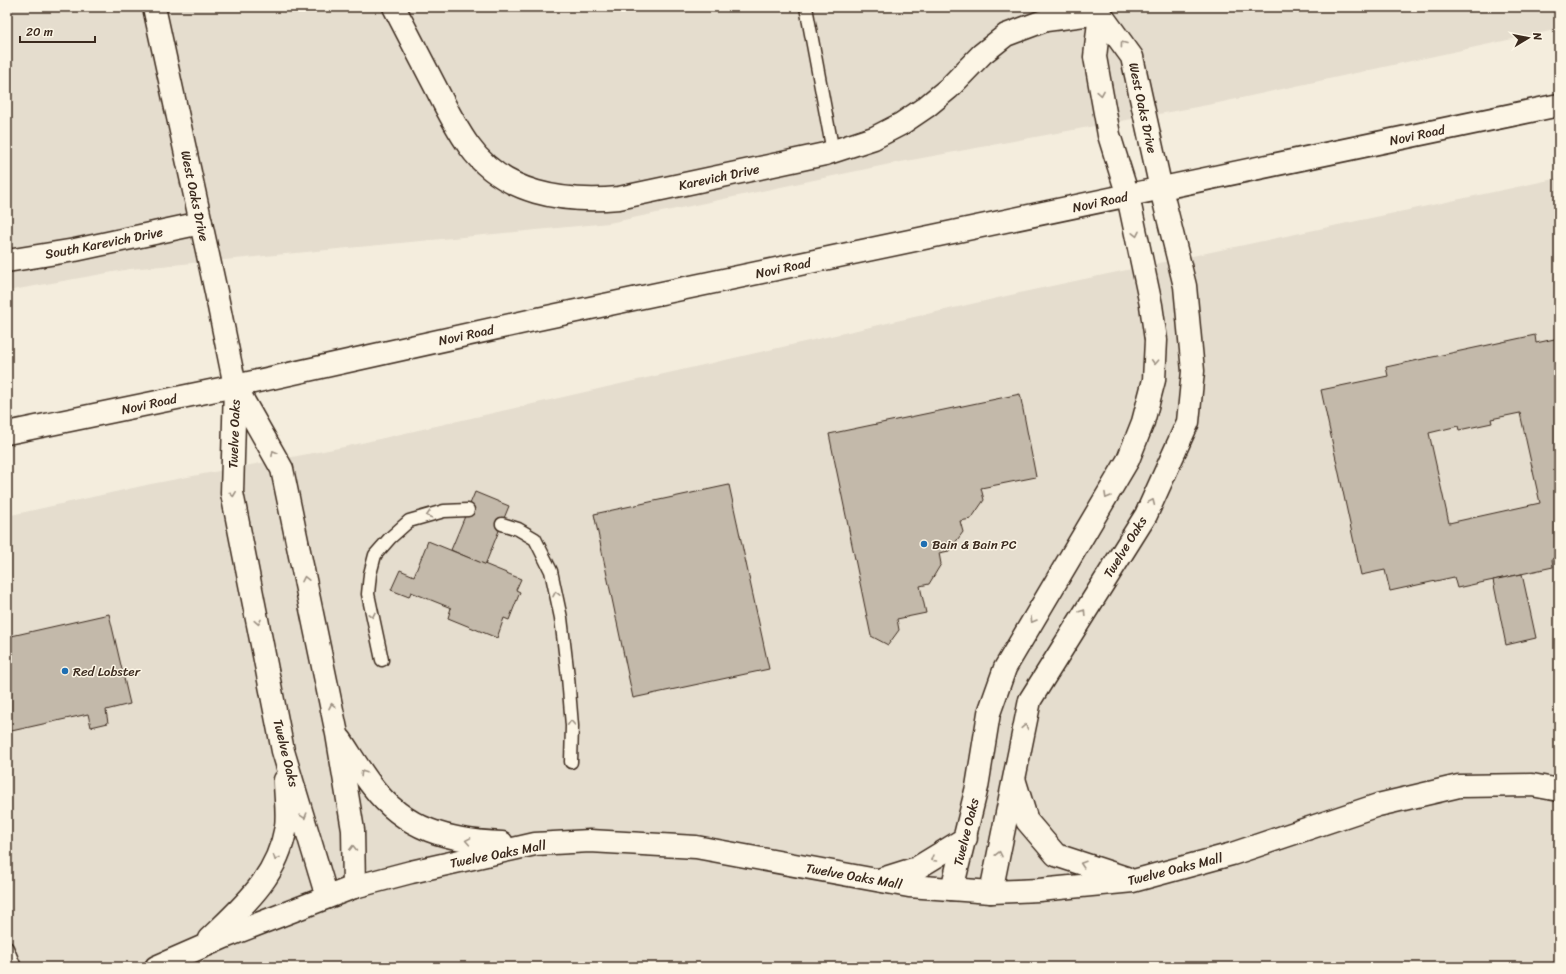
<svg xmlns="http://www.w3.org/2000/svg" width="1566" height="974" font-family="Sriracha,sans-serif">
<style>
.built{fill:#e5ddce}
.building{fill:#c3b9aa;stroke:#3b2a1e;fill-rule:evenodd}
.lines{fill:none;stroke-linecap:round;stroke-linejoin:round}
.lane-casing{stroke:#3b2a1e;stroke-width:15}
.street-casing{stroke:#3b2a1e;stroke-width:25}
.secondary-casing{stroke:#3b2a1e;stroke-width:25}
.lane{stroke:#fcf5e5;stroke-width:12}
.street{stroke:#fcf5e5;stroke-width:22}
.secondary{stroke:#fcf5e5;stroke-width:22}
.oneway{stroke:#9c9082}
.poi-dot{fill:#1f6fb2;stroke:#fcf5e5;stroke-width:1.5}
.labels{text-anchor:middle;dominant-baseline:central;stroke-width:3;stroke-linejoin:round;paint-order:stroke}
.street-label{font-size:13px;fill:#3b2a1e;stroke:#fcf5e5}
.poi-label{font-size:13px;fill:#3b2a1e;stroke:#fcf5e5;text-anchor:start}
</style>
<rect width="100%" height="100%" fill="#f4eddd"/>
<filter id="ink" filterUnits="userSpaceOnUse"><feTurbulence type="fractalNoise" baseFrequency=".025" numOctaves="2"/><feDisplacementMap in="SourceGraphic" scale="8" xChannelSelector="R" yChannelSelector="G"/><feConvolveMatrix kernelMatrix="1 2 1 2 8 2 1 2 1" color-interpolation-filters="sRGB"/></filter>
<g filter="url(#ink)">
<g class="built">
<path d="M7,7H1559V29L1218,103L890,164L609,223L130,269L7,291Z"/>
<path d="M1559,178V967H7V516L151,484L344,447L1028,291Z"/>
</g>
<g class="building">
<path d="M1535,335L1536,343L1559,338V557L1552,559L1553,567L1457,588L1454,577L1390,591L1385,570L1361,575L1321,390L1388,376L1386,367ZM1520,413L1540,503L1449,523L1429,433L1458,426L1459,430L1492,423L1491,419Z"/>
<path d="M1020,394L1036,477L981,488L984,500L971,519L960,521L963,532L949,551L939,553L941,564L929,584L920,586L926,613L897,619L899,630L888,645L871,636L829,434Z"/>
<path d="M729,485L769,669L633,698L594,514Z"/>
<path d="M475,492L509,506L485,565L451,550Z"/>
<path d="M428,541L521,579L516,590L520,592L509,620L504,618L497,638L448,618L451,608L411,592L409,597L391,590L400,570L414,576Z"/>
<path d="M1522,574L1536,638L1506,645L1493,580Z"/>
<path d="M109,614L130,704L106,710L108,723L91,727L88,714L7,732V637Z"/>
</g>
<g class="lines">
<g class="lane-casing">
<g id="lane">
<path d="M806,7L833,152"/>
<path d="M502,524L518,529L535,539L551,571L561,618L568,677L572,726L571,762"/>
<path d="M382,660L368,594L370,574L375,555L390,538L409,521L444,511L468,510"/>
<path d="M7,948L15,967"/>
</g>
</g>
<g class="street-casing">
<g id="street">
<path d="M154,7L216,292L235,386L232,493L283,751L327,897"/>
<path d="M394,7C408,34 422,61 436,88C446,108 456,128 469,146C503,194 564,203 619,198L825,154L874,138L901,124L926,107L949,88L982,54L1006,35L1046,20L1100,13"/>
<path d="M7,261L75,250L201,223"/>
<path d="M235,386L282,469L337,734L353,830L354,887"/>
<path d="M341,740C351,755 361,772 372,786C405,830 449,841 502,843"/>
<path d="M1015,782L1027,821L1056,855L1126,878"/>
<path d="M882,879L917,868L966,838"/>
<path d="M952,889L977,787L989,713L1005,668L1128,460L1143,422L1154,380L1156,340L1151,305L1128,196L1109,135L1095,57L1100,13"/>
<path d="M991,892L1030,700L1146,515L1188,422L1193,371L1185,286L1161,189L1132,57L1100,13L1098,7"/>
<path d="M209,939C244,905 277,878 286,827C288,812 285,795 285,780"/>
<path d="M156,967L227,936L354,887L411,872L535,844L590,841L696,847L909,886L991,892L1039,890L1133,881L1232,854L1378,805L1459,786L1532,785L1559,790"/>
</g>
</g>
<g class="secondary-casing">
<path id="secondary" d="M7,433L235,386L538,319L1559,105"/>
</g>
<use href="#lane" class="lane"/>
<use href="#street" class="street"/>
<use href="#secondary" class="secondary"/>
</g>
<defs><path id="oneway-chevron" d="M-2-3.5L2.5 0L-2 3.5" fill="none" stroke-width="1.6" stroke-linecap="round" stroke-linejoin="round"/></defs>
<g class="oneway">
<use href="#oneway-chevron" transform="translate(1123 44) rotate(-127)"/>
<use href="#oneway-chevron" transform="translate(1101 93) rotate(80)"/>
<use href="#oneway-chevron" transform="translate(1136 234) rotate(78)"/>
<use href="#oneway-chevron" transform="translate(1155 362) rotate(93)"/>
<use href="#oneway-chevron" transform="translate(274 453) rotate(-119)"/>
<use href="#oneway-chevron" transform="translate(233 494) rotate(83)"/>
<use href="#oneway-chevron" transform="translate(1107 496) rotate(120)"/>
<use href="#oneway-chevron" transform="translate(1152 502) rotate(-66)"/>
<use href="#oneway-chevron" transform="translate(429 515) rotate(163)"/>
<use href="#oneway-chevron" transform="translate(305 579) rotate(-102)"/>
<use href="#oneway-chevron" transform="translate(556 594) rotate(-102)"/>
<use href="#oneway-chevron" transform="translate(1083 612) rotate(-57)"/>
<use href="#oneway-chevron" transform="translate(372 615) rotate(78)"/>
<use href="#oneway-chevron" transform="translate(1033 620) rotate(121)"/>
<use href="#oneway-chevron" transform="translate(258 622) rotate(79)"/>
<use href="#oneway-chevron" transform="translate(332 706) rotate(-102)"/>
<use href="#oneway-chevron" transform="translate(571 723) rotate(-93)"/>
<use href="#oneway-chevron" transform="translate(1025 727) rotate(-79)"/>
<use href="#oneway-chevron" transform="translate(363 773) rotate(-123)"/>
<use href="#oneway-chevron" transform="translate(304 816) rotate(73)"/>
<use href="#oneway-chevron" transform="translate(468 841) rotate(-170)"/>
<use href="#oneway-chevron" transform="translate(353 848) rotate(-91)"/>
<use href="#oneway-chevron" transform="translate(999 854) rotate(-78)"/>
<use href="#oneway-chevron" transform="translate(276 858) rotate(111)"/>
<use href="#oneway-chevron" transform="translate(933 859) rotate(150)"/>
<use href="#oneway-chevron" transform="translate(1083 864) rotate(-162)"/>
</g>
</g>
<g class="poi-dot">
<circle cx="924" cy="544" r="4"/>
<circle cx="65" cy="671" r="4"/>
</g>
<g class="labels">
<g class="street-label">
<text transform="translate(1143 108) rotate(78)">West Oaks Drive</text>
<text transform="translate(1417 135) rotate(-12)">Novi Road</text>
<text transform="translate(719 177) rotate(-12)">Karevich Drive</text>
<text transform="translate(195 196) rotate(78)">West Oaks Drive</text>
<text transform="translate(1100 202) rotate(-12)">Novi Road</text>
<text transform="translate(104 243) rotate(-11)">South Karevich Drive</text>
<text transform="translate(783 268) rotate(-12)">Novi Road</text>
<text transform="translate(466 335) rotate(-12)">Novi Road</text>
<text transform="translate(149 404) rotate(-12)">Novi Road</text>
<text transform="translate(234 434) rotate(-88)">Twelve Oaks</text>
<text transform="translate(1125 547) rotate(-58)">Twelve Oaks</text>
<text transform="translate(286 753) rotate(76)">Twelve Oaks</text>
<text transform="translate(966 832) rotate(-76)">Twelve Oaks</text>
<text transform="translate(498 854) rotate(-11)">Twelve Oaks Mall</text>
<text transform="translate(1175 869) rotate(-14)">Twelve Oaks Mall</text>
<text transform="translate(854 876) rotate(10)">Twelve Oaks Mall</text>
</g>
<g class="poi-label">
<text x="932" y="544">Bain &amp; Bain PC</text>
<text x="73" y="671">Red Lobster</text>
</g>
</g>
<rect width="1566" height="974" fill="none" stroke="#fcf5e5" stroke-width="24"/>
<rect x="12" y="12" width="1542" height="950" fill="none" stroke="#3b2a1e" stroke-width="1.5" filter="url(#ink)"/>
<g transform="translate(1528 38) rotate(80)" stroke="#fcf5e5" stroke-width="3" paint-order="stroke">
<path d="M0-3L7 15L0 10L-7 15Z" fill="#3b2a1e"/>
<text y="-6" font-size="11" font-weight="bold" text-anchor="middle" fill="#3b2a1e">N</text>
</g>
<path d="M20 36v6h75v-6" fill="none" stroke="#3b2a1e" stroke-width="2"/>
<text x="26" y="36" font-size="12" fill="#3b2a1e" stroke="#fcf5e5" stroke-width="3" paint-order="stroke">20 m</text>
</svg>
